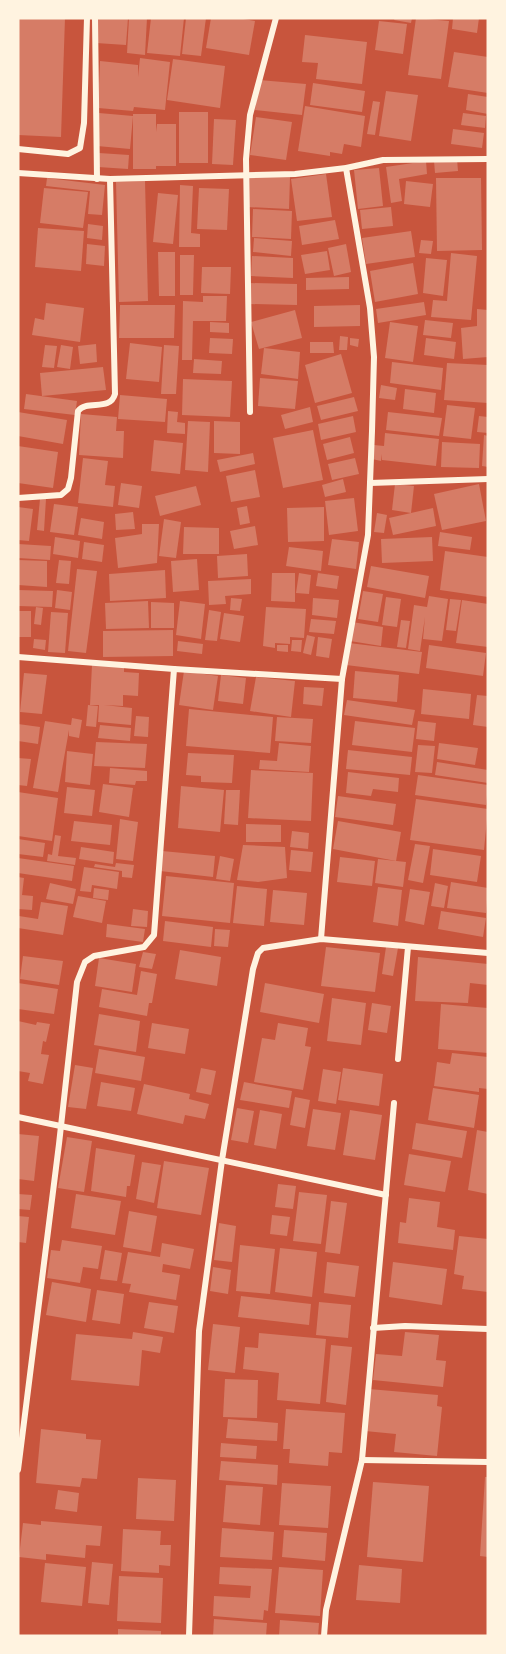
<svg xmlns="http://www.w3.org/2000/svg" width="506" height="1654" font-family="Poppins,sans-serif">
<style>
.building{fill:#d67c66}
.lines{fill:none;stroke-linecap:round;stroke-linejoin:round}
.minor{stroke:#fff3e0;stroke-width:6}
</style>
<rect width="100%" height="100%" fill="#c8553d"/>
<g class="building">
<path d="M18,18H65L61,137L18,135Z"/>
<path d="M97,18H128L126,45L96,43Z"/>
<path d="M129,18H147L145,55L127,53Z"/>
<path d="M151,18H184L180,56L147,53Z"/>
<path d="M186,18H206L201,56L182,54Z"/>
<path d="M211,18H238L255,21L249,55L206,48Z"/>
<path d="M395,18H412L411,23L394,20Z"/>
<path d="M416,18L449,21L441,79L408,75Z"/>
<path d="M453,18H479L477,33L452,29Z"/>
<path d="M379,21L407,24L403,54L375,50Z"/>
<path d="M305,35L367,42L362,84L316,79L318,63L302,62Z"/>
<path d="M454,52L488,57V93L448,87Z"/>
<path d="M140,58L170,62L165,110L134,107L133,111L98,108L100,61L138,65V77Z"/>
<path d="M173,59L225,66L220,108L167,100Z"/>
<path d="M259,80L306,84L302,115L255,110Z"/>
<path d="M313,83L365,91L362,112L310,105Z"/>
<path d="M386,91L418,95L411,141L379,136Z"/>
<path d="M468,94L488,97V114L466,110Z"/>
<path d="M373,101L380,102L375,135L367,134Z"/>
<path d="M305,106L365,116L361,147L344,144L342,154L330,152V156L298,151Z"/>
<rect x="179" y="112" width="29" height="51"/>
<path d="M99,113L133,116L130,149L97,146Z"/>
<path d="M463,113L486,116L485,128L461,125Z"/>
<path d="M133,114H156V132L157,124H176V166H156V169H133Z"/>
<path d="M256,117L292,122L286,160L250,155Z"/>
<path d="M214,119L236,120L233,165L212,164Z"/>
<path d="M453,129L484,133L482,148L451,144Z"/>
<path d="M99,153L129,155L128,169L98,167Z"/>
<path d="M457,159L458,171L435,173L434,161Z"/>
<path d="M426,161L427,174L399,179L402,201L391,203L386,167Z"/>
<path d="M379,168L383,206L358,209L354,170Z"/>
<path d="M326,174L332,217L297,221L291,179Z"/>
<path d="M248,175L290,177L289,209L247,207Z"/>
<path d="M47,178L105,185L102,215L88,214L90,191L46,186Z"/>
<path d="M436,178H481L482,250L437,251Z"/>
<path d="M145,181L148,301L119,302L116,182Z"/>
<path d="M406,181L433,184L430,207L404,204Z"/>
<path d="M180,185L193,186L191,233L200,234V247H179Z"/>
<path d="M44,188L88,192L83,228L40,223Z"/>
<path d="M199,188L229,189L227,230L197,229Z"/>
<path d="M158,193L178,195L173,244L153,242Z"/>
<path d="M391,207L393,226L362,229L360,210Z"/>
<path d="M253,209L292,211L291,239L252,237Z"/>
<path d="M335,220L339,239L302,245L299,226Z"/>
<path d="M88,224L103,226L102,240L87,238Z"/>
<path d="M38,228L84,231L81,271L35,267Z"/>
<path d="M411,231L415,257L366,264L362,238Z"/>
<path d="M254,238L292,241L291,256L253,252Z"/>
<path d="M421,240L433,241L431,254L419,253Z"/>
<path d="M87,244L105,246L104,266L86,264Z"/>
<path d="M346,244L351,272L334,276L328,248Z"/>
<path d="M327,251L330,270L305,274L301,255Z"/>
<path d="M158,252H175V296H159Z"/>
<path d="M451,253L477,256L471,320L431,317L433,300L447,301Z"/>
<path d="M180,255H194L193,295H180Z"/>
<path d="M252,256L293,258V278L251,276Z"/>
<path d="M426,258L447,260L443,296L423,293Z"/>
<path d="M413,263L418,294L375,302L370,271Z"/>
<path d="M202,267H231L230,294L201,293Z"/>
<path d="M349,277V289L306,290V278Z"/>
<path d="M249,283L297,284V305L249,304Z"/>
<path d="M203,296H227L226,321H193L192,360H182L183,301L203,302Z"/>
<path d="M424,302L426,315L378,323L376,309Z"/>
<path d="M46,303L84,308L80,342L32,335L35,318L44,320Z"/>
<path d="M120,305H175L174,338H119Z"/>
<path d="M360,305V326L314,327V306Z"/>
<path d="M477,309L488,310V357L463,359L461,328L477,326Z"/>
<path d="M295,310L302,338L259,349L251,322Z"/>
<path d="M425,320L453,323L451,338L423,335Z"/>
<path d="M210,322L229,323V333L210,332Z"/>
<path d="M390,322L418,326L413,362L385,358Z"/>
<path d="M340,336L348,337L347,350H339Z"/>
<path d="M210,338L233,339L232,354L209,353Z"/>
<path d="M350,338L359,339L358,347L350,345Z"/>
<path d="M426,338L456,342L454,359L424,355Z"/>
<path d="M310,342H333L334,353H310Z"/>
<path d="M130,343L162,347L159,382L126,379Z"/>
<path d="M96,344L97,362L80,364L78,346Z"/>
<path d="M45,345L57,346L54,368L42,367Z"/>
<path d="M61,345L73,347L70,369L57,367Z"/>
<path d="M164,345L179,346L176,394H161Z"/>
<path d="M264,348L300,352L298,379L261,374Z"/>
<path d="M341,354L352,393L315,403L305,365Z"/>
<path d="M194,359L222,361L221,374L193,373Z"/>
<path d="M392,362L443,368L441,390L390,383Z"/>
<path d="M447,363L488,365V403L444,400Z"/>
<path d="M103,367L106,390L42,396L40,373Z"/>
<path d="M260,378L298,381L295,409L258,406Z"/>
<path d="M183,379L232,381L230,417L182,415Z"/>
<path d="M381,385L397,388L395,400L379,398Z"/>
<path d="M405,389L436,393L434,413L403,409Z"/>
<path d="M26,394L77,401L75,415L24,409Z"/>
<path d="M120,395L167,399L165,422L118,419Z"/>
<path d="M354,397L358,411L321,420L317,406Z"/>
<path d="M447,405L475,408L471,439L443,436Z"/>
<path d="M310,407L313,422L285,429L281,415Z"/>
<path d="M168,411L178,412L177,422L185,423V434L167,433Z"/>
<path d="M18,412L67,420L63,444L18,436Z"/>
<path d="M388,412L442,418L439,436L386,430Z"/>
<path d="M81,414L117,417L116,431H124L123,458L79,455Z"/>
<path d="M353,416L356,432L321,440L318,424Z"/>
<path d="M479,416L488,417V433L477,432Z"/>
<path d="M188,421L210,422L208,472L185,470Z"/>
<path d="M214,421L240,422V454L214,453Z"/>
<path d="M313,430L323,480L283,488L273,438Z"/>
<path d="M385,433L439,439L436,466L382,460V454L381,461L372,459L374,445L384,446Z"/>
<path d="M484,435L488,436V467L482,466Z"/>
<path d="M350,437L354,453L327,460L323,444Z"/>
<path d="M154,440L183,443L180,474L151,471Z"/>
<path d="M442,442L480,444L479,468L441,467Z"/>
<path d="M18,446L58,452L53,488L18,483Z"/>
<path d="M253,453L255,464L220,472L217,460Z"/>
<path d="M83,458L108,461L105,485L115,486L113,507L78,503Z"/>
<path d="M355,458L359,474L332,480L328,464Z"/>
<path d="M255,470L260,497L231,502L226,476Z"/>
<path d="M343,479L346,492L325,497L322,485Z"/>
<path d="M121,483L142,486L139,508L118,505Z"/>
<path d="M395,484L414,486L411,513L392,510Z"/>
<path d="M479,484L486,521L442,530L434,494Z"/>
<path d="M196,486L201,505L160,516L155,496Z"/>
<path d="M354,498L358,531L329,535L325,501Z"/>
<path d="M40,499H46L44,531L37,530Z"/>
<path d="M54,504L78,507L74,535L50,532Z"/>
<path d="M247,506L250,523L240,525L237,508Z"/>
<path d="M18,507L33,509L29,541L18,540Z"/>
<path d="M324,507V541L288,542L287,508Z"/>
<path d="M433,508L436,526L393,535L389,518Z"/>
<path d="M133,512L135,529L116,530L115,514Z"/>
<path d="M377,513L387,515L384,533L374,532Z"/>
<path d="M81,518L104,522L102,539L78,535Z"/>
<path d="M164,519L181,522L176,558L159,556Z"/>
<path d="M142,524H159L157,563L118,568L115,538L142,534Z"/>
<path d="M255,526L258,545L234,549L230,531Z"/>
<path d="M184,527L219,528V554H183Z"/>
<path d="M440,532L472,537L470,550L438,546Z"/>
<path d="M55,537L80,541L78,558L53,554Z"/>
<path d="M432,537L433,561L382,563L381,539Z"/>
<path d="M332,539L359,542L356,569L328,565Z"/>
<path d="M84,542L104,545L102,562L82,559Z"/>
<path d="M18,544L51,546L50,560L18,558Z"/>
<path d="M289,547L323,551L321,571L286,566Z"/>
<path d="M445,551L488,557V597L440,590Z"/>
<path d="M247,554L248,576L218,578L217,556Z"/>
<path d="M197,559L199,590L173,592L171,561Z"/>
<path d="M18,560L47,561V587L18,585Z"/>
<path d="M59,560L71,561L69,584L56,583Z"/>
<path d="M371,566L429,576L425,598L367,587Z"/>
<path d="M77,569L97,571L86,653L68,651Z"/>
<path d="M165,570L166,598L110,601L109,574Z"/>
<path d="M272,573H295V602L271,601Z"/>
<path d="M299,573L311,575L309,594L296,593Z"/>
<path d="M318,573L339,576L337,589L316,586Z"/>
<path d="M251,579V594L225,596L226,604L209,605L208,581Z"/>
<path d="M18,590L53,591L52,607L18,606Z"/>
<path d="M57,590L72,592L70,610L55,608Z"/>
<path d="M363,591L383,594L378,622L358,619Z"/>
<path d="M429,596L448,599L442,641L423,639L425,617L420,651L408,649L414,605L427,607Z"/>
<path d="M386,597L401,599L397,627L382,625Z"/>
<path d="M231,598L242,599L240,611L230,610Z"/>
<path d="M313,598L339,600L337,618L312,615Z"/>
<path d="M450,599L461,600L456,631L446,630Z"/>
<path d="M462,600L488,604V647L456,643Z"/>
<path d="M148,601L149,628L106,629L105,603Z"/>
<path d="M180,601L205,604L201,639L176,635Z"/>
<path d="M151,602L174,603V628H151Z"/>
<path d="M36,607L43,608L41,625L34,624Z"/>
<path d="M266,607L306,609L304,638L290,637V644L275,643V648L263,646Z"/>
<path d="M209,610L221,612L217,641L205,640Z"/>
<rect x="18" y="611" width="13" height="26"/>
<path d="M51,612L68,613L65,653L48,652Z"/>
<path d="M224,613L244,616L240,642L220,639Z"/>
<path d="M311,619L336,621L334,634L309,632Z"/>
<path d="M401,620L410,621L406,648L397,647Z"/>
<path d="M352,622L383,627L381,646L350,641Z"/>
<path d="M173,630V656L103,657V631Z"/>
<path d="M307,635L315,637L311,655L303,653Z"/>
<path d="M318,637L332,639L329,658L316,656Z"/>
<path d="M34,639L46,640L45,650L33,648Z"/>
<path d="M292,640H302L301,652L291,651Z"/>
<path d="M178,641L203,644L202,654L177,651Z"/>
<path d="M349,643L422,652L419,674L346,665Z"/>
<path d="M277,645H288V652L277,651Z"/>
<path d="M429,645L486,653L483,676L426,668Z"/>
<path d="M92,665L124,666V672L139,673L138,696L123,695V706L104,705L132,708L131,725L98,722L99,705H90Z"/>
<path d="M184,671L218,676L213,710L179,705Z"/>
<path d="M355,671L399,675L397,702L353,698Z"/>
<path d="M24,673L47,675L42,714L20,712Z"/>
<path d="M221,675L246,678L243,704L218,701Z"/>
<path d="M256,677L295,681L291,717L250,711Z"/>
<path d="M304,687L324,688L322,706L303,704Z"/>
<path d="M423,689L471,694L469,719L421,714Z"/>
<path d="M477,695L488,696V727L473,725Z"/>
<path d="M347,700L415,710L412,725L344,715Z"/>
<path d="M88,705L98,706L96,727L86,726Z"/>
<path d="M189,709L273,717L270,753L186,746Z"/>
<path d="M136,716L149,717L148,737L134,736Z"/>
<path d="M277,717L313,719L311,743L275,741Z"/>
<path d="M72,718L82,720L79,738L69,736V730L58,792L33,788L45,721L71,725Z"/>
<path d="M355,721L415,728L412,752L352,745Z"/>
<path d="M418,721L436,723L434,741L416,739Z"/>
<path d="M18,724L40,727L38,744L18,741Z"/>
<path d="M100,725L131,728L130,741L98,738Z"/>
<path d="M96,742L147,744L145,768L94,766Z"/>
<path d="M279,743L311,746L309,772L259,769L260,760L277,761Z"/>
<path d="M439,743L478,748L475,765L437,759Z"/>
<path d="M418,745L435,746L432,773L415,772Z"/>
<path d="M348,750L412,757L410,775L346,769Z"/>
<path d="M67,751L93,754L90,785L65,782Z"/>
<path d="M188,753L234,755L232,783L201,782V776L186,775Z"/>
<path d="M18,758L31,759L27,786L18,785Z"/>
<path d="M437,762L488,770V783L435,775Z"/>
<path d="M110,768L147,771V781H136L135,785L109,783Z"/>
<path d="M251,770L313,773L311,821L248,818Z"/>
<path d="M348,772L399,778L398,792L373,789L371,796L346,793Z"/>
<path d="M418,775L488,785L486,805L415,795Z"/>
<path d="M103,784L133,788L129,817L99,812Z"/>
<path d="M181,786L224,790L220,832L178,828Z"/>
<path d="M67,787L95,790L92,816L64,813Z"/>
<path d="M226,790H240L238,825L224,824Z"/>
<path d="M18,792L58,798L52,841L18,836Z"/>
<path d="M338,796L396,804L393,825L335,817Z"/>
<path d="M416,799L488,809L484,850L410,840Z"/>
<path d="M120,819L138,822L133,861L116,859Z"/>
<path d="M74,821L112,825L110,845L71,841Z"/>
<path d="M338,821L401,832L396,861L333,849Z"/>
<path d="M246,824L281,825V842H246Z"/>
<path d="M292,831L309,833L308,849L290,847Z"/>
<path d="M55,835L61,836L58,856L76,858L75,865L47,861L48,854L52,855Z"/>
<path d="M18,839L45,843L43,857L18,854Z"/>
<path d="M415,844L430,846L423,883L408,880Z"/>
<path d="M243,845L285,847L287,878L258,882L237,880Z"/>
<path d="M81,847L114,852L113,864L79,859Z"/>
<path d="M433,849L481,856L477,882L430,875Z"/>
<path d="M291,850L313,852L311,872L289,870Z"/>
<path d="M162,851L215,856L213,877L160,871Z"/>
<path d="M220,856L234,859L230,881L216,879Z"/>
<path d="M340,857L375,861L372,886L337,882Z"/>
<path d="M18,858L74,866L72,881L18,873Z"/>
<path d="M378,859L406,862L403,887L375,883Z"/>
<path d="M116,863L134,865L132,878L122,877V871L94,867L95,864L115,867Z"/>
<path d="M84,867L119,872L117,889L92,885L91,892L80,891Z"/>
<path d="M166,876L234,883L230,923L162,916Z"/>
<path d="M18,877L24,878L22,895L33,896L32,910L18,909Z"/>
<path d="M451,882L488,888L486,913L447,908Z"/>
<path d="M50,883L76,889L73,904L46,899Z"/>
<path d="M435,883L448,886L444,908L431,906Z"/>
<path d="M237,886L267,889L264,926L233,923Z"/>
<path d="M378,887L402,890L398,926L373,922Z"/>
<path d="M94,888L109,890L108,900L93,898Z"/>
<path d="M410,889L430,892L424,925L405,921Z"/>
<path d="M273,890L307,893L304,925L270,922Z"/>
<path d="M78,896L106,901L102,923L73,917Z"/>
<path d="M41,902L68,906L63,935L18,928L19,916L38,919Z"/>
<path d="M133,909L148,911L147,927L131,926Z"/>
<path d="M441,911L486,918L483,937L438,929Z"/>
<path d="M165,921L213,927L211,947L163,941Z"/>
<path d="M107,924L145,929L143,942L106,937Z"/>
<path d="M215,929L230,930L228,947L214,946Z"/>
<path d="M326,947L380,953L375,992L321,986Z"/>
<path d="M386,947L398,948L393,976L382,974Z"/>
<path d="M180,950L221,957L217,986L175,979Z"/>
<path d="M143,952L156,954L152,969L139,967Z"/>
<path d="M23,956L63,961L59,985L20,979Z"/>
<path d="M418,957L488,964V985L470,983L468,1003L415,1001Z"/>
<path d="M99,958L136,964L132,992L95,986Z"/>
<path d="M141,971L157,974L152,1003H149L147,1016L99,1007L102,989L137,995Z"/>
<path d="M18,983L58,989L54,1014L18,1009Z"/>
<path d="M265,983L324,994L319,1023L260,1012Z"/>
<path d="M332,998L366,1003L361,1045L327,1041Z"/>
<path d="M372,1003L391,1006L387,1033L368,1030Z"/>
<path d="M441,1004L488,1008V1053L438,1049Z"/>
<path d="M99,1014L140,1021L136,1052L94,1045Z"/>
<path d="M18,1021L36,1025L37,1022L50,1024L46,1042L43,1041L41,1054L49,1055L43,1084L28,1081L30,1073L18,1071Z"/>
<path d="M152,1023L189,1029L185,1054L148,1048Z"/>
<path d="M278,1023L308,1028L305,1046L311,1047L303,1090L254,1082L262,1038L275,1040Z"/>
<path d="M99,1049L145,1057L141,1081L95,1073Z"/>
<path d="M452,1053L488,1057V1089L479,1088V1092L434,1086L437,1062L450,1064Z"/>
<path d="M75,1065L93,1068L86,1109L68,1107Z"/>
<path d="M201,1068L216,1071L211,1095L196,1092Z"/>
<path d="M343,1068L383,1074L379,1106L338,1100Z"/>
<path d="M323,1069L341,1072L336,1104L318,1101Z"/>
<path d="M101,1082L135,1088L131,1111L97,1106Z"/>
<path d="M244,1082L292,1091L289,1108L240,1100Z"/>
<path d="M144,1084L190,1094L189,1099L209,1104L205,1119L185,1115L183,1124L137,1114Z"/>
<path d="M433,1088L479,1095L474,1128L428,1120Z"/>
<path d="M295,1097L310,1100L305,1128L290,1125Z"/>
<path d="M237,1108L254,1111L248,1143L231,1140Z"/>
<path d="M313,1109L341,1113L335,1150L307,1146Z"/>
<path d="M260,1110L282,1114L276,1149L254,1145Z"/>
<path d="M350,1110L382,1115L375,1160L343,1155Z"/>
<path d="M416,1123L467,1131L462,1158L412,1149Z"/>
<path d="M477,1130L488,1132V1194L468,1190Z"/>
<path d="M18,1134L39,1136L34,1181L18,1179Z"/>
<path d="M67,1137L92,1141L84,1192L58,1188Z"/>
<path d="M96,1148L135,1155L130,1186H127L126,1197L91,1191Z"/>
<path d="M409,1154L451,1161L445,1192L404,1185Z"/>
<path d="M164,1161L209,1168L201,1215L157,1208Z"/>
<path d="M142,1162L161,1165L154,1203L136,1199Z"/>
<path d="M278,1184L296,1186L293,1209L275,1207Z"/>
<path d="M299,1192L327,1195L321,1244L293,1241Z"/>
<path d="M18,1194L32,1195L30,1210L18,1209Z"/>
<path d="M76,1194L121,1201L115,1235L71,1228Z"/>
<path d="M409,1198L440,1202L437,1227L455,1230L453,1250L398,1243L400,1222L406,1223Z"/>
<path d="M331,1201L347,1203L340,1254L325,1252Z"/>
<path d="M129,1211L157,1216L151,1252L123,1247Z"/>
<path d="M272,1215L290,1217L287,1236L270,1234Z"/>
<path d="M18,1216L29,1217L26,1243L18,1242Z"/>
<path d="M219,1223L236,1226L232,1262L214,1260Z"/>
<path d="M459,1236L488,1239V1292L462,1289L464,1276L454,1274Z"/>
<path d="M62,1240L102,1246L98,1269L83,1267L80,1283L47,1278L51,1250L60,1251Z"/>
<path d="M162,1243L194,1249L190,1269L163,1264L162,1272L180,1275L176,1300L129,1292L131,1284L122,1283L128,1252L160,1257Z"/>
<path d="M240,1245L275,1249L270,1294L236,1291Z"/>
<path d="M280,1248L317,1252L312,1297L275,1292Z"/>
<path d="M105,1250L122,1253L117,1281L100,1279Z"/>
<path d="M327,1262L359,1266L355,1297L324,1293Z"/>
<path d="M393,1262L447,1269L442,1305L389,1297Z"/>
<path d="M213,1267L231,1270L228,1294L210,1291Z"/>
<path d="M52,1282L91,1289L86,1322L46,1315Z"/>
<path d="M97,1290L124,1294L120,1324L92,1320Z"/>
<path d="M241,1296L311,1304L309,1325L238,1317Z"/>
<path d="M149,1302L178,1306L174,1333L144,1328Z"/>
<path d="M319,1302L351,1305L348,1338L316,1335Z"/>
<path d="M213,1324L240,1327L235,1373L208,1370Z"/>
<path d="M133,1332L163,1337L160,1353L142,1350L139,1386L71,1380L76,1334L132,1339Z"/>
<path d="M405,1332L439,1335L436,1360L446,1361L443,1387L373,1380L376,1354L402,1356Z"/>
<path d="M259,1333L326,1339L320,1404L277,1400L279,1373L243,1369L245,1347L258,1348Z"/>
<path d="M331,1345L352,1347L346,1405L326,1402Z"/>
<path d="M225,1379L258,1380L257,1418L223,1417Z"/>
<path d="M369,1389L438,1395L437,1406L442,1407L437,1456L394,1452L396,1434L365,1431Z"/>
<path d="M286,1409L345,1413L342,1453L329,1452L328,1466L289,1463L290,1449H283Z"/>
<path d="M228,1419L278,1423L277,1441L226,1438Z"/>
<path d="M41,1429L86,1434V1439L101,1440L97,1479L82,1478L80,1487L36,1483Z"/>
<path d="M221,1443L257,1446L256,1459L220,1457Z"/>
<path d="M221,1461L278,1465L277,1485L219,1480Z"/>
<path d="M485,1477H488V1557L480,1556Z"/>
<path d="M138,1478L176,1480L174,1521L136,1519Z"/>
<path d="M373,1482L429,1486L423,1562L367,1557Z"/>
<path d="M282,1483L331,1486L328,1528L279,1525Z"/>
<path d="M226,1485L263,1487L260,1525L223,1522Z"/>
<path d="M58,1490L79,1493L77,1512L55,1509Z"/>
<path d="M41,1521L102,1526L100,1546L86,1545L85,1558L46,1554V1560L19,1557L23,1523L41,1525Z"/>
<path d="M222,1528L274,1532L272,1560L220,1557Z"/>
<path d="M123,1529L161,1531L160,1545H171L170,1566L159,1565V1573L121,1571Z"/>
<path d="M284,1530L327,1533L325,1561L282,1557Z"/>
<path d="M92,1562L113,1564L109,1605L88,1603Z"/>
<path d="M45,1563L86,1567L82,1606L41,1602Z"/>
<path d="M359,1565L402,1569L400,1603L356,1600Z"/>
<path d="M220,1567L272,1569L268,1611L264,1610L263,1620L213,1616L214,1596L250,1598L251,1586L219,1584Z"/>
<path d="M279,1567L323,1570L320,1616L275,1613Z"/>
<path d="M119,1576L163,1578L161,1623L117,1621Z"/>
<path d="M214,1619L267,1623L266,1636H213Z"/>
<path d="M280,1620L319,1623L318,1636H279Z"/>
<path d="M118,1629L161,1631V1636H118Z"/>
</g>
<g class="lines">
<g class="minor">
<path d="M95,18L97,179"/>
<path d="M18,149L68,154L80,148L84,123L87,18"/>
<path d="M18,173L110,179L295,174L346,168L383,160L488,159"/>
<path d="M250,412L246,159L250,115L276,18"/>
<path d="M370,483L488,479"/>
<path d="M18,498L61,495L68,489L71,478L78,411C87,399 110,412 115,394L110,179"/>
<path d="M18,657L174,669L342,679"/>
<path d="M321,939L342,679L368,535L372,431L374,357L370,308L346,168"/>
<path d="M398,1059L408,947"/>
<path d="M18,1117L386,1195"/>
<path d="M373,1328L405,1326L488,1329"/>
<path d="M362,1460L488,1462"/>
<path d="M18,1470L59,1144L77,982L85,962L94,956L144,947L154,935L174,669"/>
<path d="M189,1636L199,1331L222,1160L253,969L258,953L263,948L321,939L488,953"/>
<path d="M324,1636L326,1610L362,1460L394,1103"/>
</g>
</g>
<rect width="506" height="1654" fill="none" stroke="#fff3e0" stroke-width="39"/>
</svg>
